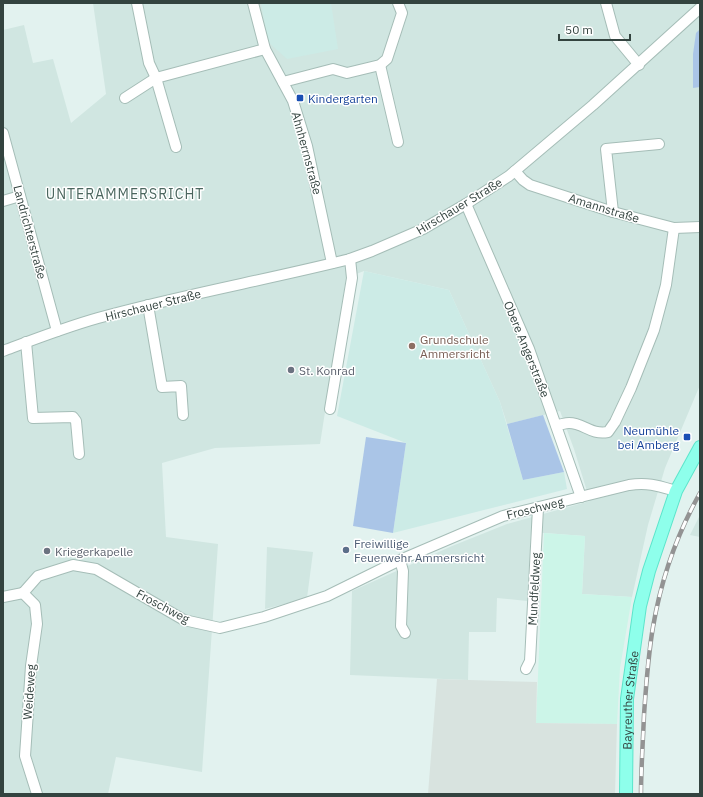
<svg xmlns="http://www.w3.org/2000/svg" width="703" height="797" font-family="'IBM Plex Sans',sans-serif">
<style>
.residential{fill:#d0e6e1}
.commercial{fill:#ccf5e8}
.industrial{fill:#d8e3df}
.education{fill:#ccebe6}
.green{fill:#aac5e7}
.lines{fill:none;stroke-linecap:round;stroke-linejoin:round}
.minor-casing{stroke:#a5bdb7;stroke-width:12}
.major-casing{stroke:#5de5cb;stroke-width:14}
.minor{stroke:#fff;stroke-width:10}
.major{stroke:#8effeb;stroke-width:12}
.rail-casing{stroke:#939393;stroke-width:4.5}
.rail{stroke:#fff;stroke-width:3;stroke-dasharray:9;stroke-linecap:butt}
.transit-dot{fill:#1a4fb4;stroke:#fff;stroke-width:1.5}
.education-dot{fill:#8d6e63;stroke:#fff;stroke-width:1.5}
.worship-dot{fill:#6b7280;stroke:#fff;stroke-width:1.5}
.service-dot{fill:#5c6f8a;stroke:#fff;stroke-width:1.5}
.labels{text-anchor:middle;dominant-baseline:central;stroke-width:3;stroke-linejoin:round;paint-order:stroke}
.transit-label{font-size:12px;fill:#164399;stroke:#fff;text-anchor:start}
.street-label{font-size:12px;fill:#33433f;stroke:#fff}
.education-label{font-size:12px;fill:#785e54;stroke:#fff;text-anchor:start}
.worship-label{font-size:12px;fill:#5b616d;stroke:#fff;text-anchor:start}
.service-label{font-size:12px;fill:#4e5e75;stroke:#fff;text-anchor:start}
.quarter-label{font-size:14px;letter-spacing:1px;fill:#4a665e;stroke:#fff}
</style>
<rect width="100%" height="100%" fill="#e2f2ef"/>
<g class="residential">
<path d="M93,3H700V385L665,468L648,525L632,597L582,594L585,536L531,532L527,601L497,598L496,632H469L468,680L350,675L352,591L452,546L507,524L590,501L574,449L560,411L507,424L500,402L449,290L364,271L346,278L320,444L215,448L162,463L166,537L218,544L202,772L116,757L108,794H3V30L24,25L33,63L53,59L71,123L106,94Z"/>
<path d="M700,515V537L690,535Z"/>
<path d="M267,547L313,552L307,598L265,609Z"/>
</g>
<path class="commercial" d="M544,533L585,536L582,594L632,597L620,668L617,724L536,723Z"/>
<path class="industrial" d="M437,679L537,682L536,723L617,724L615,794H428Z"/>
<g class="education">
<path d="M261,3H331L338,49L287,59L268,42Z"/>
<path d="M364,271L449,290L500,402L523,480L564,472L567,489L393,533L406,443L337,416Z"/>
</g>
<g class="green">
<path d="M700,29V87L693,88V54L696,33Z"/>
<path d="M543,415L564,472L523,480L507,424Z"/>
<path d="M366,437L406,443L393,533L353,526Z"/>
</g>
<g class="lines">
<g class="minor-casing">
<g id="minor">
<path d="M137,3L149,63L156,78L176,147"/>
<path d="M253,3L265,49L293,101L307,146L332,263"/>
<path d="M606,3L615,36L639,65"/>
<path d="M380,65L398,142"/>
<path d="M283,82L333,69L347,73L380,65L387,59L402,13L398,3"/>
<path d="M125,98L156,78L265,49"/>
<path d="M3,133L57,331"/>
<path d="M515,171L523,180L530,185L613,212L674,228L700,227"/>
<path d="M3,201L20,196"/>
<path d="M466,204L529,349L581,497"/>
<path d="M613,212L606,149L659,144"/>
<path d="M148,305L162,387L181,386L183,415"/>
<path d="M26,342L33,418L73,417L76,421L79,454"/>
<path d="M3,351C35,339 66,327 98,318C181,295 266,280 350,259L372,251L423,229L466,204L509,176L593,105L700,8"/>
<path d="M330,409L352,278L350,259"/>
<path d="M556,425C560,425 565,423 569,423C584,423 590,435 608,432L615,422L631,388L654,330L666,285L674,228"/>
<path d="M400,560L403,571L401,626L405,633"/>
<path d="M23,593L38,576L73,565L96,569L184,620L220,628L264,617L327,596L400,560L503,516L629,485C648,482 659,486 676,491"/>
<path d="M23,593L35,605L37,624L31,666L25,756L37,794"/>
<path d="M3,597L23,593"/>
<path d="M526,669L530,661L538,508"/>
</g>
</g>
<g class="major-casing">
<g id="major">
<path id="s1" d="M626,794L627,699L640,606L649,571L676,491L700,447"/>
</g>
</g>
<use href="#minor" class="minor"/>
<use href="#major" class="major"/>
<g class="rail-casing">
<path id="rail" d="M641,794C641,768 643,741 644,715C646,686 648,656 653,627C661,580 677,534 700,493"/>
</g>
<use href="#rail" class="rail"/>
</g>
<g class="transit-dot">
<rect x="296" y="94" width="8" height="8" rx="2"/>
<rect x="683" y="433" width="8" height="8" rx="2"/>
</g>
<circle class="education-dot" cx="412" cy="346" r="4"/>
<g class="worship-dot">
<circle cx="291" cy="370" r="4"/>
<circle cx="47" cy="551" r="4"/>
</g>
<circle class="service-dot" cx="346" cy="550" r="4"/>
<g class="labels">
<g class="transit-label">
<text x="308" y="98">Kindergarten</text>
<text x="679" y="430" text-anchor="end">Neumühle<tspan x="679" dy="14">bei Amberg</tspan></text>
</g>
<g class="street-label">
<text transform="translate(307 153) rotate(75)">Ahnherrnstraße</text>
<text transform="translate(459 206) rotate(-31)">Hirschauer Straße</text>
<text transform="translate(604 208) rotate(17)">Amannstraße</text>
<text transform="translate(30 232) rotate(75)">Landrichterstraße</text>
<text transform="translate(153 305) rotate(-14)">Hirschauer Straße</text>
<text transform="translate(527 349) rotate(68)">Obere Angerstraße</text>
<text transform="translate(535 508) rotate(-14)">Froschweg</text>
<text transform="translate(534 589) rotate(-87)">Mundfeldweg</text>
<text transform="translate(163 606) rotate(28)">Froschweg</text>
<text transform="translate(29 692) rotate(-86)">Weideweg</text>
<text stroke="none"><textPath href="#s1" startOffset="94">Bayreuther Straße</textPath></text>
</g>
<g class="education-label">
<text x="420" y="339">Grundschule<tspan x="420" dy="14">Ammersricht</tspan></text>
</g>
<g class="worship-label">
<text x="299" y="370">St. Konrad</text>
<text x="55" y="551">Kriegerkapelle</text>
</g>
<g class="service-label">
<text x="354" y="543">Freiwillige<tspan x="354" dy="14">Feuerwehr Ammersricht</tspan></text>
</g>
<g class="quarter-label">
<text x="125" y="194">UNTERAMMERSRICHT</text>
</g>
</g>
<rect width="703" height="797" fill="none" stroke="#33433f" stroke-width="8"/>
<path d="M559 34v6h71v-6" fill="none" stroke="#33433f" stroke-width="2"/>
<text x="565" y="34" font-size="12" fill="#33433f" stroke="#ffffff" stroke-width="3" paint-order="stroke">50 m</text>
</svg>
